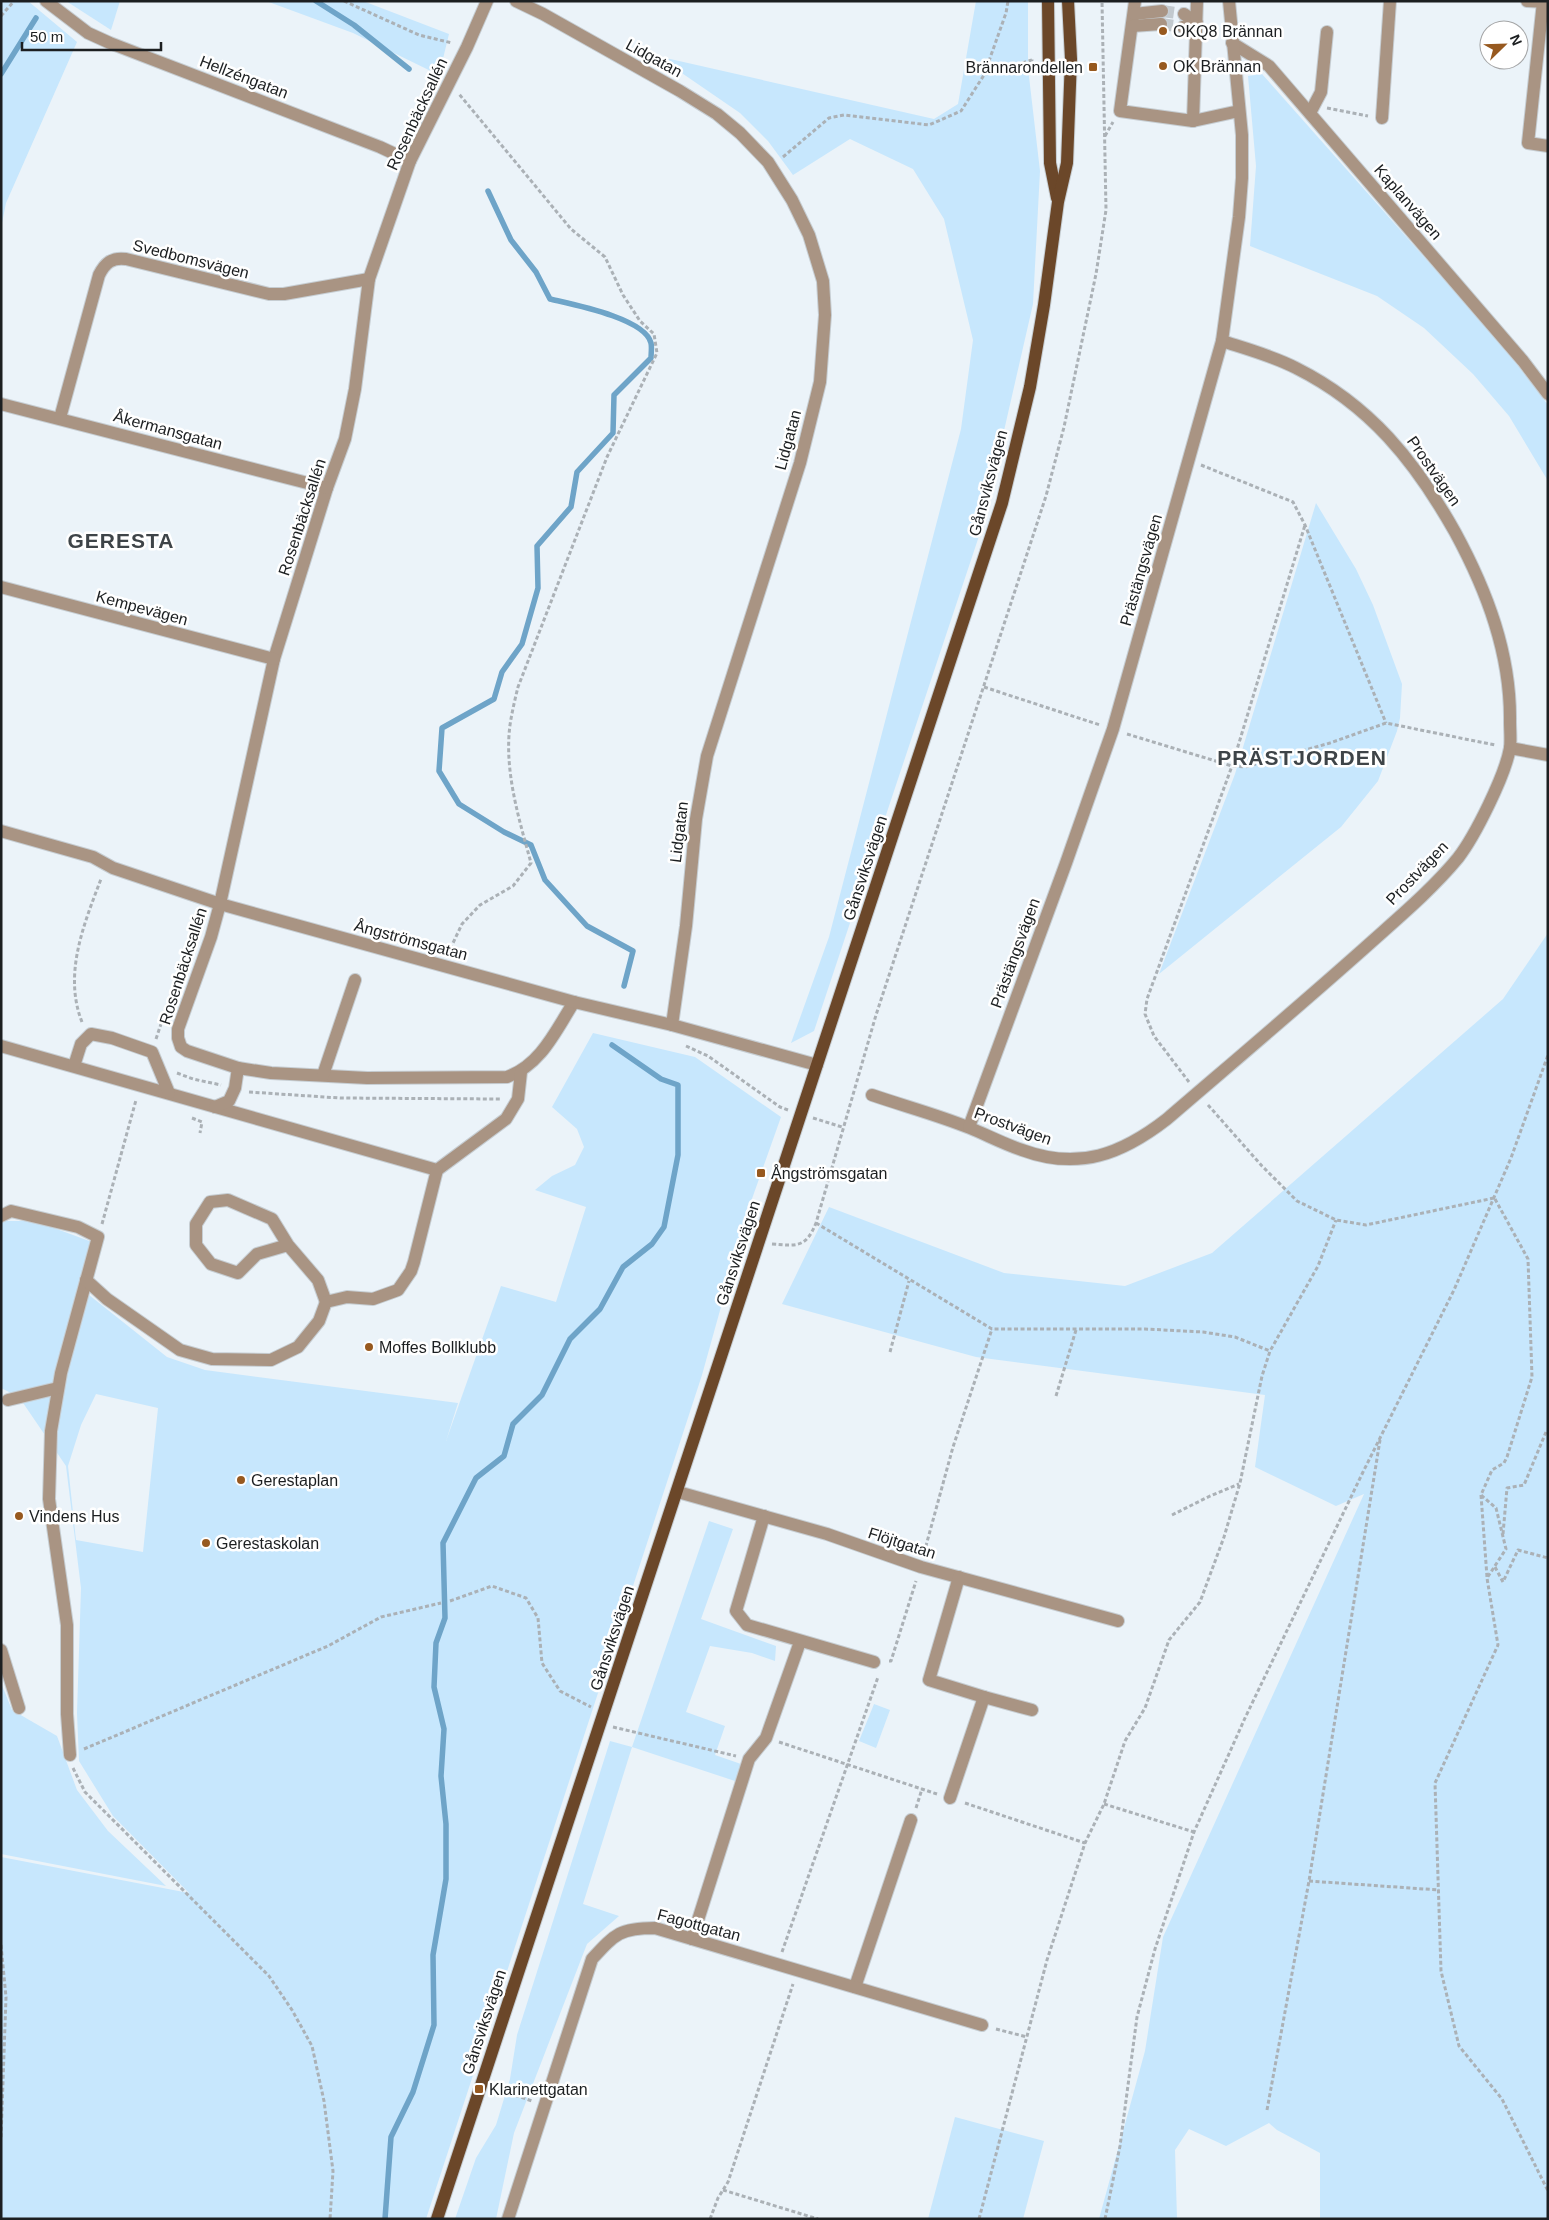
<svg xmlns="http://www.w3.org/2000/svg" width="1549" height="2220" font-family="Arial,sans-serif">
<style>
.green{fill:#c7e7fd;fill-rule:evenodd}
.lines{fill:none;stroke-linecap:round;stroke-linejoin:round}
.stream{stroke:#6ea4c8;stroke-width:5.5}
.minor-tunnel{stroke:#c2c9ce;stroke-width:12;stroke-dasharray:12 6;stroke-linecap:butt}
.minor-casing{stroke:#c6cdd2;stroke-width:14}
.major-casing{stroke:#c6cdd2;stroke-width:14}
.path{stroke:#abb1b6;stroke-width:3;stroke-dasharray:4 2.5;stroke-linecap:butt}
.minor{stroke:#a99483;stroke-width:12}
.major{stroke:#6b4729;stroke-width:12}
.poi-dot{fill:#97591f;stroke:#fff;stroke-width:2}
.labels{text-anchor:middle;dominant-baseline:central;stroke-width:5;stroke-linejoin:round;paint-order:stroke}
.poi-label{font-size:16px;fill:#1c1f21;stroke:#fff;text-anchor:start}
.street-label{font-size:16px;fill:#1c1f21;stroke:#fff}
.district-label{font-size:21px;font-weight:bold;letter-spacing:1px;fill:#3e4448;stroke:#fff}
</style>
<rect width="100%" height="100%" fill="#ebf3f9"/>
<g class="green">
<path d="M1,1H28L77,42L6,203L1,228Z"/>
<path d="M66,1H120L111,30Z"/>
<path d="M266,1H363L449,34L439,75L353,33Z"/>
<path d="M976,1H1028V68L1040,171L1033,304L982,527L814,1031L791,1043L829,937L961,429L973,340L944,219L913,169L850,139L793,175L768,141L740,113L657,56L934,119L958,104Z"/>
<path d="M1262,74L1503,346L1548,405V481L1509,416L1473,374L1424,328L1377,296L1250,246L1256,166L1248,76Z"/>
<path d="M1316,503L1356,569L1373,605L1402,684L1400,718L1397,731L1378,781L1341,827L1159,974L1235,774Z"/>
<path d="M1548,933V2219H1320V2153L1277,2130L1269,2123L1226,2146L1189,2129L1175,2150L1177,2219H1099L1145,2051L1163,1937L1364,1494L1336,1506L1255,1467L1265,1395L976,1357L782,1304L829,1207L1004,1273L1125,1286L1212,1253L1503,999Z"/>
<path d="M593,1033L695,1057L781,1117L748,1210L702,1375L426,2219H1V1857L189,1893L113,1816L79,1761L77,1713L81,1588L66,1466L19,1397L1,1388V1221H35L92,1242L79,1287L167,1357L205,1370L458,1403L446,1441L501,1286L556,1302L586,1207L535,1190L552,1176L575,1165L584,1147L577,1129L552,1107ZM96,1394L158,1408L143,1552L76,1540L68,1466L81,1425Z"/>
<path d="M709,1521L733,1529L701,1619L776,1646L775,1661L752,1653L710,1646L686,1712L725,1726L715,1755L741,1764L735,1781L632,1747L583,1904L619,1916L587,1944L514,2133L496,2219H455L476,2158L496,2125L510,2079L517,2035L610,1741L632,1747Z"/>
<path d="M1,1683L12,1710L57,1736L77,1790L108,1831L166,1886L1,1854Z"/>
<path d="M874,1704L890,1710L876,1748L859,1741Z"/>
<path d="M955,2117L1044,2141L1023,2219H928Z"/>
</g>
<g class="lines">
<g class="stream">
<path d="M316,1L354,25L409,69"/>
<path d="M1,74L36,18"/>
<path d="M488,191L511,240L536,272L550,299C571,304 645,318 651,343C652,347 651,354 651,358L614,395L613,433L577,472L571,507L537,546L538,588L522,644L502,672L494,699L442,728L439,771L459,804L504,832L531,845L545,880L587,926L633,951L624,986"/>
<path d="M385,2219L391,2137L413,2092L434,2025L433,1955L446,1879V1824L441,1776L444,1729L434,1687L436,1643L445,1618L443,1543L476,1478L504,1456L513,1424L542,1395L570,1339L600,1309L623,1267L652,1244L664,1227L678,1155V1085L661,1079L612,1045"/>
</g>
<g class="minor-tunnel">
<path d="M1162,11L1184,14"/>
<path d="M1161,24L1183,27"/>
</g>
<g class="minor-casing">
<g id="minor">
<path d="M46,1L88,33L110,43L380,147L410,161"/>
<path d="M487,1L467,47L410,161L369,279L355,389L345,439L327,488L274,659L220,904L211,937L178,1029V1038L181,1047L187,1051L238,1068L271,1073L367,1078L507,1077C541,1065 556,1030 574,1002"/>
<path d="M516,1L543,14L680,91L717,114L740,133L768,162L792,200L809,235L823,281L825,315L820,382L800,463L707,756L696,819L686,926L672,1025"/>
<path d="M1135,1L1120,111L1193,121L1239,111"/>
<path d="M1527,1L1548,2"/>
<path d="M1543,2L1528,143L1548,146"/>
<path d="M1134,14L1162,11"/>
<path d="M1184,14L1197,23"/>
<path d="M1132,26L1161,24"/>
<path d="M1183,27L1196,36"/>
<path d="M1232,43L1269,66L1523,361L1548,394"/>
<path d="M1310,113L1321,92L1327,32"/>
<path d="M1382,118L1390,1"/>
<path d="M1193,121L1197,1"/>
<path d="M1,404L327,488"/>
<path d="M60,418L99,275C105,263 112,257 126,259L269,294H284L369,279"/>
<path d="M1,587L274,659"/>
<path d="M1510,748L1548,755"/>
<path d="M1,831L93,857L113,868L220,904L574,1002L672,1025L817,1065"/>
<path d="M1,1046L437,1170L506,1119L518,1099L521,1072"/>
<path d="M74,1066L81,1044L91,1034L112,1038L152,1052L169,1093"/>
<path d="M323,1075L355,980"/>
<path d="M872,1095C904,1106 938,1115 970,1128C987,1135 1004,1144 1022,1150C1079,1171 1122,1154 1167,1119C1231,1064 1296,1009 1359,953C1392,923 1430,892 1458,858C1475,836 1505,776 1510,748C1511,740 1510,730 1510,722C1511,654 1487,591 1455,532C1415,461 1370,405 1296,368C1273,356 1247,349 1222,341"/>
<path d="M215,1107L229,1101L235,1088L238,1068"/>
<path d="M969,1127L1066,863L1113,729L1222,341L1239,217L1242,178V135L1229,1"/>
<path d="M1,1216L11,1211L78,1227L98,1237L61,1373L51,1431L49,1499L67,1625V1714L70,1755"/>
<path d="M288,1245L257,1254L238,1273L211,1264L196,1245V1224L210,1202L228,1200L272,1219L288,1245L318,1280L326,1302"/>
<path d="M86,1280L107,1299L180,1350L212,1359L271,1360L298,1347L319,1321L326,1302L347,1297L373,1299L398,1290L411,1271L414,1262L437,1170"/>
<path d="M8,1400L58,1388"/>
<path d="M678,1492L827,1534L921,1567L1118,1621"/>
<path d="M764,1516L736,1611L747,1625L874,1662"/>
<path d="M1,1650L19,1708"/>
<path d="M984,1697L1032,1710"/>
<path d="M950,1798L984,1697L929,1680L959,1577"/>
<path d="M692,1939L749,1759L766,1738L800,1642"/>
<path d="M855,1987L911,1820"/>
<path d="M508,2219L592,1959C615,1934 620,1928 655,1928L982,2025"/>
</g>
</g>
<g class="major-casing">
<g id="major">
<path d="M1048,1L1050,163L1057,198"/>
<path d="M437,2219L1002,503L1030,387L1044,305L1058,202L1067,163L1071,59L1068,1"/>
</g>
</g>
<g class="path">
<path d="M344,1L419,35L452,43"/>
<path d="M1,16L14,1"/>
<path d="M985,74L1032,60V58"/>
<path d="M1327,108L1368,116"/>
<path d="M1105,136L1113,122"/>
<path d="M783,157L829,118L844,115L929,125L961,111L984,75L1006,13L1008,1"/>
<path d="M1201,465L1293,502L1305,525L1386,723"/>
<path d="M984,687L1100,725"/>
<path d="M1127,734L1232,766L1245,767L1330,743L1386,723L1495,745"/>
<path d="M444,952L453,943L462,924L480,905L513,886L531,863C519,819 504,771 510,725C512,712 515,699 518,687L607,457L657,353L654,334L640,321L623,295L605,257L571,229L459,94"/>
<path d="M82,1022C63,974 84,924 101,879"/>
<path d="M156,1039L194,924L200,920"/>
<path d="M686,1046L708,1056L780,1107L788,1110"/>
<path d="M177,1073L193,1079L221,1085"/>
<path d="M1189,1082L1154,1036L1145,1014L1147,999L1232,766L1305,525"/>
<path d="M249,1092L340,1098L500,1099"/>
<path d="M1208,1105L1262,1166L1297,1201L1336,1220L1366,1225L1494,1198"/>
<path d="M192,1118L202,1122L200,1133"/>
<path d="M813,1118L842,1127"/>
<path d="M1495,1199L1528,1259L1532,1377L1507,1457L1504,1463L1492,1470L1481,1495L1496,1508L1506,1549L1487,1578L1498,1645L1435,1783L1441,1971L1459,2046L1502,2099L1548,2191"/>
<path d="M816,1223L992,1329H1145L1203,1332L1235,1337L1270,1351"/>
<path d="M102,1224L136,1100"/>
<path d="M772,1244C797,1246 806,1248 816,1223L876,1015L1046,496L1064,427L1096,274L1106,210L1102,1"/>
<path d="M890,1352L909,1281"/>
<path d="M1056,1396L1076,1330"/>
<path d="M1481,1495L1487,1577"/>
<path d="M1172,1515L1210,1496L1239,1484"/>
<path d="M1503,1534L1507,1488L1524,1485L1546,1432"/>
<path d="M924,1553L953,1447L992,1329"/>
<path d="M1495,1567L1503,1582L1518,1550L1548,1558"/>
<path d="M450,1601L492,1586L526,1598L538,1618L542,1663L560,1691L591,1707"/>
<path d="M889,1661H891L916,1581"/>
<path d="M613,1727L736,1756"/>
<path d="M779,1742L937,1794"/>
<path d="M84,1749L328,1646L381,1617L441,1603"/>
<path d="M73,1768L85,1792L269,1976L292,2010L312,2046L324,2101L333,2171L330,2219"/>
<path d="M965,1803L1085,1843"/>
<path d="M1104,1804L1194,1832"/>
<path d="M916,1808L922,1789"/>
<path d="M1309,1881L1439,1890"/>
<path d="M1,1945L6,1997L1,2138"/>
<path d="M782,1952L878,1677"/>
<path d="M996,2029L1027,2037"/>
<path d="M503,2091L532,2101"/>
<path d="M1267,2110L1309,1881L1380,1440"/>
<path d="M723,2190L818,2219"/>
<path d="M710,2219L718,2198L728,2182L793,1984"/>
<path d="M979,2219L1047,1960L1085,1843L1104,1804L1125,1741L1145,1708L1169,1640L1200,1602L1224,1537L1240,1483L1262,1376L1270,1351L1318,1266L1336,1220"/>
<path d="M1105,2219L1120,2146L1137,2017L1155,1949L1194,1832L1245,1718L1363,1472L1454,1290L1511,1158L1548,1055"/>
</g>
<use href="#minor" class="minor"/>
<use href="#major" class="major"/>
</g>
<g class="poi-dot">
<circle cx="1163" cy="31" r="5"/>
<circle cx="1163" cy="66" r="5"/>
<rect x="1088" y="62" width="10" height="10" rx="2.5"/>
<rect x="756" y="1168" width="10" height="10" rx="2.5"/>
<circle cx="369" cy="1347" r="5"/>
<circle cx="241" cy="1480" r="5"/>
<circle cx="19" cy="1516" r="5"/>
<circle cx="206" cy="1543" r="5"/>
<rect x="474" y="2084" width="10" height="10" rx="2.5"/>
</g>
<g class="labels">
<g class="poi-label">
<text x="1173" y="31">OKQ8 Brännan</text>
<text x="1173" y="66">OK Brännan</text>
<text x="1083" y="67" text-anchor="end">Brännarondellen</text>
<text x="771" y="1173">Ångströmsgatan</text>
<text x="379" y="1347">Moffes Bollklubb</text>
<text x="251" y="1480">Gerestaplan</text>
<text x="29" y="1516">Vindens Hus</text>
<text x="216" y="1543">Gerestaskolan</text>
<text x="489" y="2089">Klarinettgatan</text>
</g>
<g class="street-label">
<text transform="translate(654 58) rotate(29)">Lidgatan</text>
<text transform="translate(244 77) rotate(21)">Hellzéngatan</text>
<text transform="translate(417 114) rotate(-65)">Rosenbäcksallén</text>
<text transform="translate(1408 202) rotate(49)">Kaplanvägen</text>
<text transform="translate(191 259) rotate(14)">Svedbomsvägen</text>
<text transform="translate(168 430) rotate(15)">Åkermansgatan</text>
<text transform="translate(788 440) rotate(-75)">Lidgatan</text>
<text transform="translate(1434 471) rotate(55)">Prostvägen</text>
<text transform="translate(988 483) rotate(-75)">Gånsviksvägen</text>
<text transform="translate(302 517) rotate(-72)">Rosenbäcksallén</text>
<text transform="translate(1141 570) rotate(-74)">Prästängsvägen</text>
<text transform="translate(142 608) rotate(15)">Kempevägen</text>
<text transform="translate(679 832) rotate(-83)">Lidgatan</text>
<text transform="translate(865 868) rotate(-72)">Gånsviksvägen</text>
<text transform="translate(1417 873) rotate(-46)">Prostvägen</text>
<text transform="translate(411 940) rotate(15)">Ångströmsgatan</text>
<text transform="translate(1015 953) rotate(-70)">Prästängsvägen</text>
<text transform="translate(183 966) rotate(-72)">Rosenbäcksallén</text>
<text transform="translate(1013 1126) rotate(20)">Prostvägen</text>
<text transform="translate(738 1253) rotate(-72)">Gånsviksvägen</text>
<text transform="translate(902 1543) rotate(18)">Flöjtgatan</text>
<text transform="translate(612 1638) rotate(-72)">Gånsviksvägen</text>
<text transform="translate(699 1925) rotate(15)">Fagottgatan</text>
<text transform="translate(484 2022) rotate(-72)">Gånsviksvägen</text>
</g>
<g class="district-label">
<text x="121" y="540">GERESTA</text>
<text x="1302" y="757">PRÄSTJORDEN</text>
</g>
</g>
<rect width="1549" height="2220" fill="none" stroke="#1c1f21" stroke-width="5"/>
<g transform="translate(1504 45) rotate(67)"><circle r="24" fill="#ffffff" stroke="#a4a5a6"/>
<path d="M0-4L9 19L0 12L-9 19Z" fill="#97591f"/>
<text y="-8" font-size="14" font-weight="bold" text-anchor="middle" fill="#1c1f21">N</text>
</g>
<path d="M22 42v8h139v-8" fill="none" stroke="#1c1f21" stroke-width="2.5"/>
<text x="30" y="42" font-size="15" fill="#1c1f21" stroke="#ffffff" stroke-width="4" paint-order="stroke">50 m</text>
</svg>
